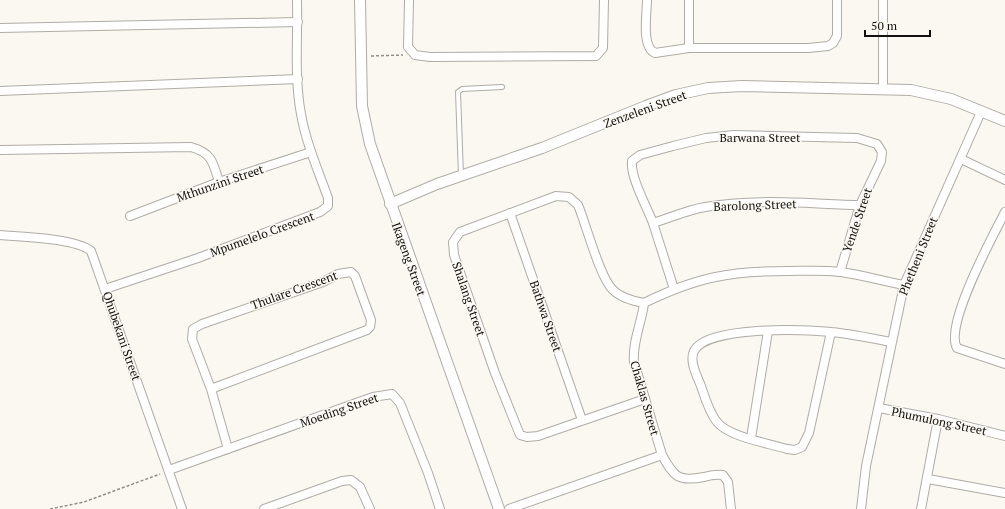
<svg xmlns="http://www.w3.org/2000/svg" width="1005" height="509" font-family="'PT Serif',serif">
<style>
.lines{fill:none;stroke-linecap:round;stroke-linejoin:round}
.service-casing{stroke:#b0aca7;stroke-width:6}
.minor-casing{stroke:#b0aca7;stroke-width:10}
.tertiary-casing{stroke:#b0aca7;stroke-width:12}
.path{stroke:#908d89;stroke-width:1.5;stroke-dasharray:3 2;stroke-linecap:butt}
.service{stroke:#fff;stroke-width:4}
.minor{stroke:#fff;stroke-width:8}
.tertiary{stroke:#fff;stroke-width:10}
.labels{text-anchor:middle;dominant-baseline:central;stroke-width:3;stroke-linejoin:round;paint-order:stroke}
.street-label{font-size:12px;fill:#12110f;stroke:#fbf7f1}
</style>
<rect width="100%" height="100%" fill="#fbf7f1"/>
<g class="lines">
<g class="service-casing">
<path id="service" d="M461,176L458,92L462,89L502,87"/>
</g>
<g class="minor-casing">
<g id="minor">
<path d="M409,0L408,47L415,55L430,57L596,56L603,48L604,0"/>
<path d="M647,0C647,13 641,47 655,53L689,48H808L828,46L833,43L837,36V0"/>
<path d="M689,0V48"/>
<path d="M0,28L298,22"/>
<path d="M883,89V0"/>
<path d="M0,91L298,79"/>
<path d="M0,150L191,147C212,153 213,162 219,182"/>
<path d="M961,159L1005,180"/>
<path d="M1005,212C993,236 944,325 957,348L1005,364"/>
<path d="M510,213L582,420"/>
<path d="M130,216L219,182L311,152"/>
<path d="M653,223C670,218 687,210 705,207C754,198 810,204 860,205"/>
<path d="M0,235C22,237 75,238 91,251L182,509"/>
<path d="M105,289L198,258L320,212L328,206V198C318,170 306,143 301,114C294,77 298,37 297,0"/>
<path d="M674,289C667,267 660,245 653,223C647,207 630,177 632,161L640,155L673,146L706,138L734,135L857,138L877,144L882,152L881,161L860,205L840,272"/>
<path d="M644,303C633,301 621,298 613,290C600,278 586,224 578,205L569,197L556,196L460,232L453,242L454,255L495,373L520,435L527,437L538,436L645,399"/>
<path d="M644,303C697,277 730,271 788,271C806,271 824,270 841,272C862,275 883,281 904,285"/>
<path d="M644,303C642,322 632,342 634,362L662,455C674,477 678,482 704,477C710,475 716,474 723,475L728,482L731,509"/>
<path d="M831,332L809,433L802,447L795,450L787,449C768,443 729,437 717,422C709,412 705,398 701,386C697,376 689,361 694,351C706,326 805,329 831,332C851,334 871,338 891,342"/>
<path d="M211,389L367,330L370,327L371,320L355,276L351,272L338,274L323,282L202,324L193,329L192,339L211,389L228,449"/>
<path d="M879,408L938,419L1005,436"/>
<path d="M751,438L768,331"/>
<path d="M169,470L373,397L392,394L400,403L428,473L440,509"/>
<path d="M928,479L1005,493"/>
<path d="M264,509L342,481L351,480L360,487L370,509"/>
<path d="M509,509L662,455"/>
<path d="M861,509L866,466L904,285L981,112"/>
<path d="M921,509L938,419"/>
</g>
</g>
<g class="tertiary-casing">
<g id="tertiary">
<path d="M360,0L362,106L370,144L499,509"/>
<path d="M390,204L437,184L542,148L646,106L676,95L708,88L742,86L911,90L951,99L1005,121"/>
</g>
</g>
<g class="path">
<path d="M371,56L403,55"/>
<path d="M50,509L84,502L160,474"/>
</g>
<use href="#service" class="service"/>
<use href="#minor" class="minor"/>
<use href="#tertiary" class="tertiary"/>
</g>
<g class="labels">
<g class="street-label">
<text transform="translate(645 109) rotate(-20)">Zenzeleni Street</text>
<text x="760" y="137">Barwana Street</text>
<text transform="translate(220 183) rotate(-19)">Mthunzini Street</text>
<text transform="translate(755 205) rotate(-2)">Barolong Street</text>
<text transform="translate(857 220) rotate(-71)">Yende Street</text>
<text transform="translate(262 234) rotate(-20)">Mpumelelo Crescent</text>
<text transform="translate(918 256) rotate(-68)">Phetheni Street</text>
<text transform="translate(409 259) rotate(70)">Ikageng Street</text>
<text transform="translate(294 290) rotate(-20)">Thulare Crescent</text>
<text transform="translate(469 299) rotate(71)">Shalang Street</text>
<text transform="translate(546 316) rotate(71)">Bathwa Street</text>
<text transform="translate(122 336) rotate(71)">Qhubekani Street</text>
<text transform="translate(645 398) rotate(74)">Chaklas Street</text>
<text transform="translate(339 410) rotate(-19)">Moeding Street</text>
<text transform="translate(939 421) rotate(12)">Phumulong Street</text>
</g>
</g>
<path d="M865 30v6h65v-6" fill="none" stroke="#12110f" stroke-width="2"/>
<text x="871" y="30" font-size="12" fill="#12110f" stroke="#fbf7f1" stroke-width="3" paint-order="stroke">50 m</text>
</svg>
